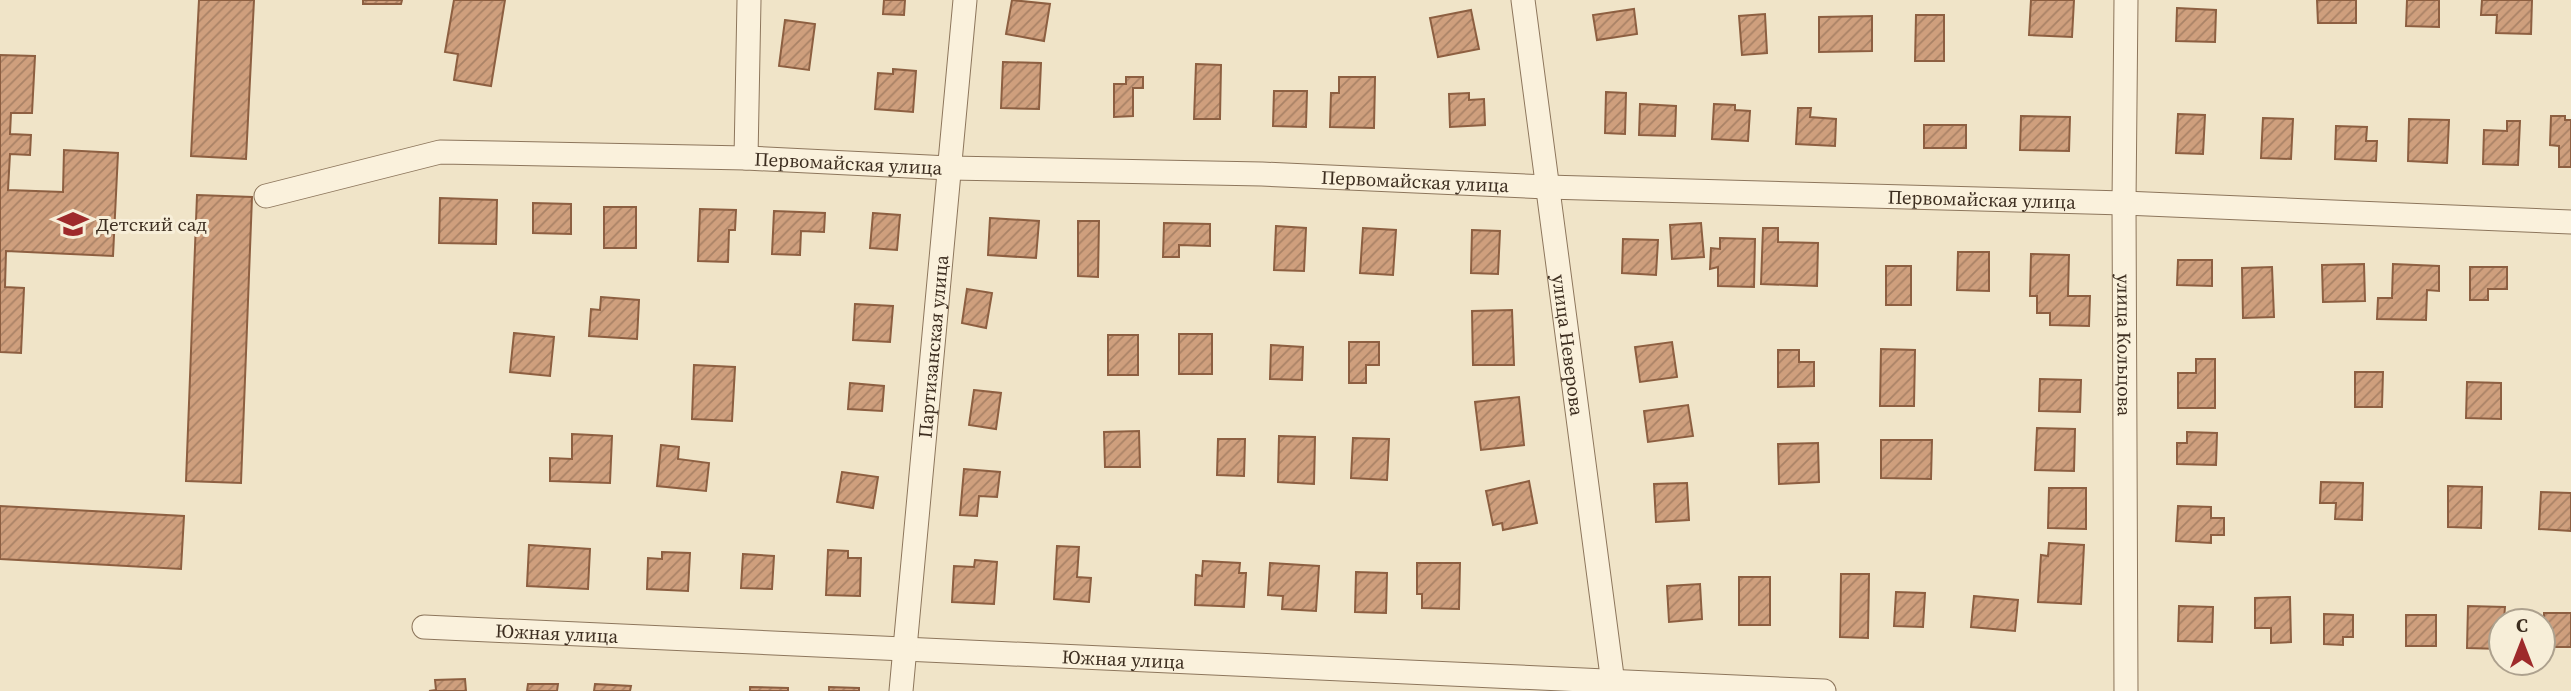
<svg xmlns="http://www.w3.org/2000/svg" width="2571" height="691" font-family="'Source Serif 4',serif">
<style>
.building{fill:url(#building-hatch);stroke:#8d5f41;stroke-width:2}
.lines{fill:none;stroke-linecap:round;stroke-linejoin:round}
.street-casing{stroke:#8d765c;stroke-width:25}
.street{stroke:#faf1dc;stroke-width:23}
.labels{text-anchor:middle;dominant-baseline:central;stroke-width:6;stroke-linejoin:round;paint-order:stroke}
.street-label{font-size:19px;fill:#3d2e20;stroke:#f7eed8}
.poi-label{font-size:19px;fill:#3d2e20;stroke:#f7eed8;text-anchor:start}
</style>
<defs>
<pattern id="building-hatch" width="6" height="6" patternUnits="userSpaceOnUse" patternTransform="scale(1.75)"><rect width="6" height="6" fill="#cf9f7d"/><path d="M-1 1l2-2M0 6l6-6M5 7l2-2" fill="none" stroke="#a98266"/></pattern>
</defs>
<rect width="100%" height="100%" fill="#f0e4c8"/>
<g class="building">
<path d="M199,0H254L246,159L191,156Z"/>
<path d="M363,0H402L401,4H363Z"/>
<path d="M454,0H505L491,86L454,80L458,54L445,52Z"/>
<path d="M884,0H905L904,15L883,14Z"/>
<path d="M1012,0L1050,4L1044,41L1006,34Z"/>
<path d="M2031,0H2074L2072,37L2029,35Z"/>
<path d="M2317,0H2356V23H2318Z"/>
<path d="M2407,0H2439V27L2406,26Z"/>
<path d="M2482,0H2532L2531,34L2496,33L2497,15H2481Z"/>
<path d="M2177,8L2216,10L2215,42L2176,41Z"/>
<path d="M1634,9L1637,34L1597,40L1593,15Z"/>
<path d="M1471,10L1479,49L1438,57L1430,18Z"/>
<path d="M1765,14L1767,53L1742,55L1739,16Z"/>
<path d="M1916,15H1944V61H1915Z"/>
<path d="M1872,16V51L1819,52V17Z"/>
<path d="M785,20L815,24L809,70L779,66Z"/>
<path d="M0,55L35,56L32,113H11L10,134L31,135L30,155L10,154L8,190L63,192L64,150L118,153L113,256L6,251L5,287L24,288L21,353L0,352Z"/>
<path d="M1003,62L1041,63L1039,109L1001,108Z"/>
<path d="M1196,64L1221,65L1220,119H1194Z"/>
<path d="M893,69L916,71L913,112L875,109L878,73L893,74Z"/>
<path d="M1126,77H1143V88H1133V116L1114,117V84H1126Z"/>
<path d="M1339,77H1375L1374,128L1330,127L1331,93H1339Z"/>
<path d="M1274,91H1307L1306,127L1273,126Z"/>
<path d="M1606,92L1626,93L1625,134L1605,133Z"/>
<path d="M1469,93V100L1484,99L1485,125L1450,127L1449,94Z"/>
<path d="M1640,104L1676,106L1675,136L1639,135Z"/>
<path d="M1714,104L1735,105V110L1750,111L1748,141L1712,139Z"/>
<path d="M1798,108H1811L1810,117L1836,119L1835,146L1796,144Z"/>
<path d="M2178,114L2205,115L2203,154L2176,153Z"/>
<path d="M2021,116L2070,117L2069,151L2020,150Z"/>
<path d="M2551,116H2565V120H2571V167H2559V146L2550,145Z"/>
<path d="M2263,118L2293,119L2291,159L2261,158Z"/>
<path d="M2409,119L2449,120L2447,163L2408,161Z"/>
<path d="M2507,121H2520L2518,165L2483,164L2484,130L2507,131Z"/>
<rect x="1924" y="125" width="42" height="23"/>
<path d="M2336,126L2367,127L2366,141H2377L2376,161L2335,159Z"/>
<path d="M197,195L252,197L241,483L186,481Z"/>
<path d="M440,198L497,200L496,244L439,243Z"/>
<path d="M533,203L571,204V234L533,233Z"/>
<rect x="604" y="207" width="32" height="41"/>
<path d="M700,209L736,210L735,230H729L728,262L698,261Z"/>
<path d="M774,211L825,213L824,232L801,231L800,255L772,254Z"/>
<path d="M873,213L900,215L897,250L870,248Z"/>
<path d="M990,218L1039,221L1036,258L988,255Z"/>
<path d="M1078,221H1099L1098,277L1078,276Z"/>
<path d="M1164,223L1210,224V246L1179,245V257H1163Z"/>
<path d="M1701,223L1704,257L1672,259L1670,225Z"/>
<path d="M1276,226L1306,228L1304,271L1274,270Z"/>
<path d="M1363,228L1396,230L1393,275L1360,273Z"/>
<path d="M1763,228H1778V242L1818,243L1817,286L1761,284Z"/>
<path d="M1472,230L1500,231L1498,274L1471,273Z"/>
<path d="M1720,238L1755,239L1754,287L1718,286V267L1710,269L1711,248L1720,249Z"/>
<path d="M1623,239L1658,240L1656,275L1622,273Z"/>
<path d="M1958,252H1989V291L1957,290Z"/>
<path d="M2031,254L2069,255L2068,296H2090L2089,326L2050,325V313H2037V296H2030Z"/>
<path d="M2178,260H2212V286L2177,285Z"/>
<path d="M2364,264L2365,301L2323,302L2322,265Z"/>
<path d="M2393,264L2439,266V291L2427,290L2426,320L2377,319L2378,298H2392Z"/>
<rect x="1886" y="266" width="25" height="39"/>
<path d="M2272,267L2274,317L2243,318L2242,268Z"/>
<path d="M2470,267H2507V289H2488V300H2470Z"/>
<path d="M967,289L992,293L986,328L962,323Z"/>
<path d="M601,297L639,300L637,339L589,336L591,309L600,310Z"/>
<path d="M855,304L893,306L890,342L853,340Z"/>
<path d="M1512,310L1514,365H1473L1472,311Z"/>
<path d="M514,333L554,337L550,376L510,372Z"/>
<rect x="1179" y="334" width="33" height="40"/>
<rect x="1108" y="335" width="30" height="40"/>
<path d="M1349,342H1379V365H1366V383H1349Z"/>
<path d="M1672,342L1677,377L1640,382L1635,347Z"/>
<path d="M1271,345L1303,347L1302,380L1270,379Z"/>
<path d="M1881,349L1915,350L1914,406H1880Z"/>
<path d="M1778,350H1799V362H1814V386L1778,387Z"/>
<path d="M2196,359H2215V408H2178V373H2196Z"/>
<path d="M694,365L735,367L732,421L692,419Z"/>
<path d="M2355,372H2383L2382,407H2355Z"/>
<path d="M2040,379L2081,380L2080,412L2039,411Z"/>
<path d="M2467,382L2501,383V419L2466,418Z"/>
<path d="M850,383L884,386L882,411L848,409Z"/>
<path d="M974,390L1001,393L996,429L969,425Z"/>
<path d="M1519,397L1524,445L1481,450L1475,402Z"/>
<path d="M1688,405L1693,436L1648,442L1644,411Z"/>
<path d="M2037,428L2075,429L2074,471L2035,470Z"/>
<path d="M1139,431L1140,467H1105L1104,432Z"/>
<path d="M2187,432L2217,433L2216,465L2177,464V443H2187Z"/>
<path d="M572,434L612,436L610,483L550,481V458L572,459Z"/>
<path d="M1279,436L1315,437L1314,484L1278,482Z"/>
<path d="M1353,438L1389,439L1387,480L1351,478Z"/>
<path d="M1218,439H1245L1244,476L1217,475Z"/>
<path d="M1881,440H1932L1931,479L1881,478Z"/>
<path d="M1818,443L1819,482L1779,484L1778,444Z"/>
<path d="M661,445L679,447L678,459L709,463L706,491L657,486Z"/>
<path d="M964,469L1000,472L997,497L979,496L977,516L960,515Z"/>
<path d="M842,472L878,477L873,508L837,502Z"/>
<path d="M1529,481L1537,523L1503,530L1502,523L1493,525L1486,491Z"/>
<path d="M2321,482L2363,483L2362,520L2335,519L2336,503H2320Z"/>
<path d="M1687,483L1689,520L1656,522L1654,484Z"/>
<path d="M2448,486L2482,487L2481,528L2448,527Z"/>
<path d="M2049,488H2086V529L2048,528Z"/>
<path d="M2541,492L2571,493V531L2539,529Z"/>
<path d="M0,506L184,516L181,569L0,559Z"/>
<path d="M2178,506L2211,507V518H2224V535H2211V543L2176,541Z"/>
<path d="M2049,543L2084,545L2081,604L2038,602L2041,555L2048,556Z"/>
<path d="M529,545L590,549L588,589L527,586Z"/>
<path d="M1057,546L1079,547L1077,577L1091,578L1089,602L1054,599Z"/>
<path d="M828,550L848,551V558H861L860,596L826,595Z"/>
<path d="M662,552L690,553L688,591L647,589L648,558L662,559Z"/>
<path d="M743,554L774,556L772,589L741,588Z"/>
<path d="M975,560L997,562L994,604L952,602L954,566L974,567Z"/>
<path d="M1203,561L1240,563L1239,573H1246L1244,607L1195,605L1196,575L1202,576Z"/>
<path d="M1270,563L1319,566L1316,611L1282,609L1283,596L1268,595Z"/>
<path d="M1417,563H1460L1459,609L1422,608V594H1417Z"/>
<path d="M1356,572L1387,573L1386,613L1355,612Z"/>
<path d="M1841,574H1869L1868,638L1840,637Z"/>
<rect x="1739" y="577" width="31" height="48"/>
<path d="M1700,584L1702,619L1669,622L1667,586Z"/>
<path d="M1896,592L1925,593L1923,627L1894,626Z"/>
<path d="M1974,596L2018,600L2015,631L1971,627Z"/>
<path d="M2290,597L2291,642L2271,643V628H2255V598Z"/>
<path d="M2179,606L2213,607L2212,642L2178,641Z"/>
<path d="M2468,606L2505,607L2504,619L2512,621H2501V649L2467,648Z"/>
<rect x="2544" y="613" width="27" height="34"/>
<path d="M2324,614L2353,615V637H2343V645L2324,644Z"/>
<rect x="2406" y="615" width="30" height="31"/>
<path d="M465,679L466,691H429L436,690L435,680Z"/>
<path d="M528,684H558L557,691H527Z"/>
<path d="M595,684L631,686L630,691H594Z"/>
<path d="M750,687L788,688V691H750Z"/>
<path d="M829,687L859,688V691H829Z"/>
</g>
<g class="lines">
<g class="street-casing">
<g id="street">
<path id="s1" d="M1523,0L1614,691"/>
<path id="s2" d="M2126,0L2124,203L2126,691"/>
<path d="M746,158L749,0"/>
<path id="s3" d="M266,196L440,152L746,158L949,168L1262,174L1547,187L2124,203L2571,222"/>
<path id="s4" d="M424,627L1824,691"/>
<path id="s5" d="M901,691L965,0"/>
</g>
</g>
<use href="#street" class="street"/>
</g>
<defs>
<g id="school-bare" transform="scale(2.415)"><path d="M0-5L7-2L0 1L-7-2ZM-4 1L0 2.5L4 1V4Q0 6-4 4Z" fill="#9e2a2b" stroke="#f7eed8" stroke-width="2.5" paint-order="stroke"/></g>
</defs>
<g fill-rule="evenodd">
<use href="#school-bare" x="73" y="224"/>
</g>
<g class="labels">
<g class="street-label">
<text stroke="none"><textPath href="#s3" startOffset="588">Первомайская улица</textPath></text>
<text stroke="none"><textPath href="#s3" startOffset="1155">Первомайская улица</textPath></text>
<text stroke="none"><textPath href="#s3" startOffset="1722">Первомайская улица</textPath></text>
<text stroke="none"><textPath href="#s5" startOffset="346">Партизанская улица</textPath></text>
<text stroke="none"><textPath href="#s2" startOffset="345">улица Кольцова</textPath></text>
<text stroke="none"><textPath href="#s1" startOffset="348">улица Неверова</textPath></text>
<text stroke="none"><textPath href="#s4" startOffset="133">Южная улица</textPath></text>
<text stroke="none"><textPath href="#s4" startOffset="700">Южная улица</textPath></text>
</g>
<g class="poi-label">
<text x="96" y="224">Детский сад</text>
</g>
</g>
<g transform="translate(2522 642)"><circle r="33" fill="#f7eed8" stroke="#ada18e" stroke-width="2"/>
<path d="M0-5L12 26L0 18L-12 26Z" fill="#9e2a2b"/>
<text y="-10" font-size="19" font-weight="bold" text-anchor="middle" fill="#3d2e20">С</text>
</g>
</svg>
